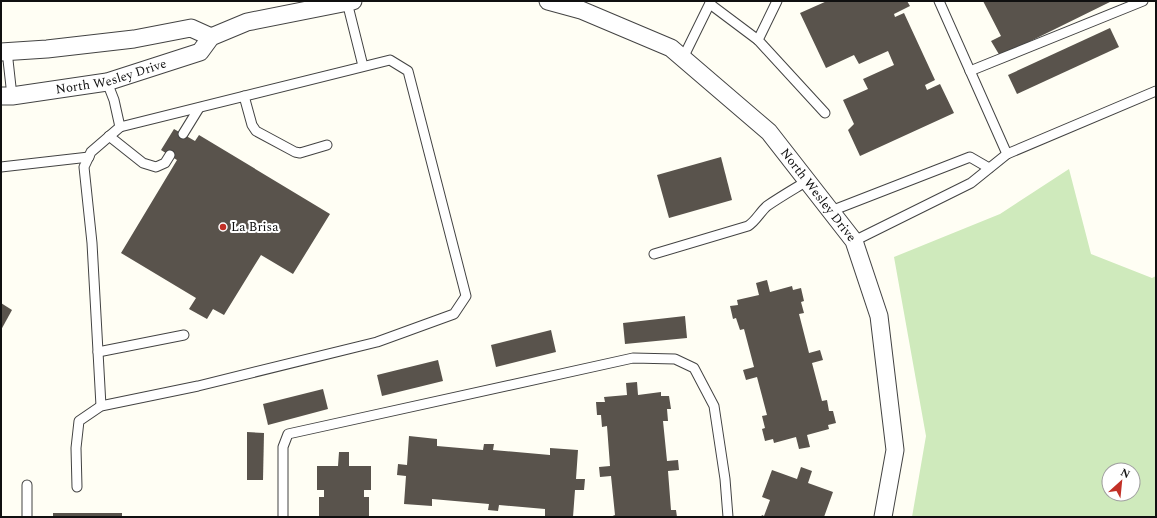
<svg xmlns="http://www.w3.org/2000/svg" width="1157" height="518" font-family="Spectral,serif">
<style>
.green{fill:#cfeabc;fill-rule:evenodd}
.building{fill:#59534c}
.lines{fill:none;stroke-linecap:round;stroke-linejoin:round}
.lane-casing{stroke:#434343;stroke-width:11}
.street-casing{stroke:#434343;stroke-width:19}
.lane{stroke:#fff;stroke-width:9}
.street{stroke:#fff;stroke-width:17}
.poi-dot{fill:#c23027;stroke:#fff;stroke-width:1.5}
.labels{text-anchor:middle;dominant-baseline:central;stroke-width:4;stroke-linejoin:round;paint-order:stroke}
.street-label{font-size:13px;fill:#101010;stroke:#fff}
.poi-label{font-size:13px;fill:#101010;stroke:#fff;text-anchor:start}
</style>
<rect width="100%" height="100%" fill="#fffef4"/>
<path class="green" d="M1069,169L1091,254L1152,278L1156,276V517H912L926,436L894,257L1000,214ZM1109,470H1133V494H1109Z"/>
<g class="building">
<path d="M827,1H907L910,6L894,14L895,17L904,13L935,80L925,85L927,90L940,84L954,113L860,156L848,130L854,124L843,100L868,89L863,79L894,65L888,51L859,64L854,55L826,68L800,13Z"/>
<path d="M983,1H1112L1000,56L991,41L1001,36Z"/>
<path d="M1110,28L1119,47L1017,94L1008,75Z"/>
<path d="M174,129L195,141L199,135L330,214L293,274L261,255L224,315L213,309L207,319L189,309L196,298L121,253L177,160L161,150Z"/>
<path d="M721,157L732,200L669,218L657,175Z"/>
<path d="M767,280L770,292L792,286L793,290L801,288L804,301L801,302L804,313L799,314L809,353L820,350L823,360L812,363L822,401L827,400L829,411H833L836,423L828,425L829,429L807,435L810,447L799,449L796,437L774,443L773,439L765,441L762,429L765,428L762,416L767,415L757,377L746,380L743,370L754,367L744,329L740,330L736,318L733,319L730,306L738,305L737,300L759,295L756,283Z"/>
<path d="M1,303L12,310L1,330Z"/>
<path d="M685,316L687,338L625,344L623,323Z"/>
<path d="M551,330L556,352L496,367L491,345Z"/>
<path d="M438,360L443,381L382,396L377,375Z"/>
<path d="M637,382L638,395L661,392V396H669L671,409H667L668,421H663L667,461L678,460L679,470L668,471L671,510H676L677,517H610L615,515L611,476L600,477L599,467L610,466L607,426L602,427L601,415H597L596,402H605L604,397L627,395L626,383Z"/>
<path d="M323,389L328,409L268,425L263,404Z"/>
<path d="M247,432L264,433L263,480H247Z"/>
<path d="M409,436L437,439V446L483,450L484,444H494L493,450L550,455V448L578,450L576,479H585L584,490H575L573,517L545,516V509L499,505L498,511L488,510L489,504L432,499V506L404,504L406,476L397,475L398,464L407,465Z"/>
<path d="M339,452H349V466H371V490H364V497H369V517H319V497H324V490H317V466H338Z"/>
<path d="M801,467L812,471L808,483L833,492L824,517L817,516L816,517H761L762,515L764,516L770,500L762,497L772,470L797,479Z"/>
<rect x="53" y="513" width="69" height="4"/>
</g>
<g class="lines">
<g class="lane-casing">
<g id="lane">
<path d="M777,1L758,40L825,113"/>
<path d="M939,1L1007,154"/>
<path d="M347,2L363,66"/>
<path d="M710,4L758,40"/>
<path d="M7,51L12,96"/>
<path d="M683,58L711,1"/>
<path d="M970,71L1143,1"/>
<path d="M244,96L252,125L256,131L295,152L300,153L327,145"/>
<path d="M183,134L199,108"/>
<path d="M109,136L143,163L156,167L165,163L170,155"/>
<path d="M1,167L89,157"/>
<path d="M831,211L970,157L989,168"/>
<path d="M854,241L971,183L1007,154L1156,91"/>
<path d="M654,254L748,226C756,221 760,212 767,206C780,197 794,189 807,181"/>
<path d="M98,352L184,335"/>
<path d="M101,406L92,243L84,167L91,152L120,127"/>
<path d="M27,485V517"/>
<path d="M77,487L76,448L79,421L101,406L198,386L377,342L454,314L466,296L408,71L390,60L120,127L114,100L107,82"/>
<path d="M283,517V447L288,434L633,358L675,359L694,368L714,406L725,479L728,517"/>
</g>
</g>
<g class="street-casing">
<g id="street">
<path id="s1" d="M548,1L581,10L671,48L769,132L854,241L879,316L895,450L883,517"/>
<path d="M1,52L47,49L134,39L191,28L211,37"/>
<path id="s2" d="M1,96H12L107,82L200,52L211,37L247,22L353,1"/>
</g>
</g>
<use href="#lane" class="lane"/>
<use href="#street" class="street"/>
</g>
<circle class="poi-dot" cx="223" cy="227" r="4"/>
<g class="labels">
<g class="street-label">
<text stroke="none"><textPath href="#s2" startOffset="112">North Wesley Drive</textPath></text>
<text stroke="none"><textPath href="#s1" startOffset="341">North Wesley Drive</textPath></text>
</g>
<g class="poi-label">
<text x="231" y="227">La Brisa</text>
</g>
</g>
<rect width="1157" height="518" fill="none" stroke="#101010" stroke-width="4"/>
<g transform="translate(1121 482) rotate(27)"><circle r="19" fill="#ffffff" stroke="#9f9f9f"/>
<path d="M0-3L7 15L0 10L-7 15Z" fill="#c23027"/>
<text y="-6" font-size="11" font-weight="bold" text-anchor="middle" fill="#101010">N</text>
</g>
</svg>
